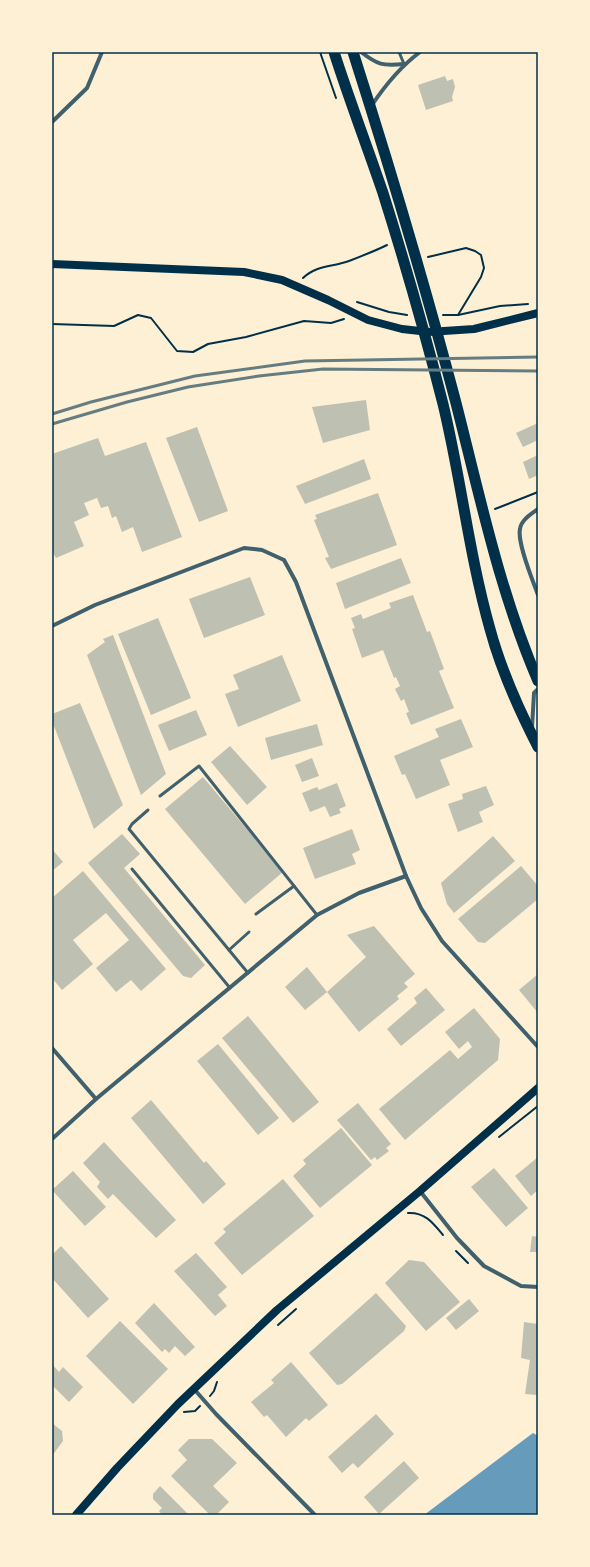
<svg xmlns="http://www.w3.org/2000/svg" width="590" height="1567" font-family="Cabin,sans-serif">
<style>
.water{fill:#669bbc}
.building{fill:#bec0b2}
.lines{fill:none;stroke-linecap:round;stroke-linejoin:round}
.path{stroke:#003049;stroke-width:2}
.service{stroke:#3f606c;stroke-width:3}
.minor{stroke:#3f606c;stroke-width:4}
.secondary{stroke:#003049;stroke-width:8}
.trunk{stroke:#003049;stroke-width:11}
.rail{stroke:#657d81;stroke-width:3}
.neatline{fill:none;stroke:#003049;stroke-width:1.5}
</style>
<rect width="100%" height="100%" fill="#fdf0d5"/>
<path class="water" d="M533,1433L538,1436V1515H424Z"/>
<g class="building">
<path d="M445,76L447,81L453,79L455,87L452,97L453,101L426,110L418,85Z"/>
<path d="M366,400L370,430L323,443L312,407Z"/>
<path d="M538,423V440L523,447L516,433Z"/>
<path d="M197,427L228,511L199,522L166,438Z"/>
<path d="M98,438L105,456L146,442L182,537L142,552L133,527L122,532L116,516L112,518L108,506L101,508L97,498L84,503L89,515L74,522L84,546L56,558L52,551V454Z"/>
<path d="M538,455V472L537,473L538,475L529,479L523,462Z"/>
<path d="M364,459L371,479L305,504L296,486Z"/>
<path d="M378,493L397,545L331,569L325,558L329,557L314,520L317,519L315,515Z"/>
<path d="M401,558L411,583L345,609L336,583Z"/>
<path d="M250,577L265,615L204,638L189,599Z"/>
<path d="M413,595L427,632L430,631L444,669L439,671L454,708L411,725L406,713L409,712L404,699L401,701L395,689L400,686L396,677L394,678L383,650L362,658L352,629L355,628L351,618L361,614L363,619L391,608L389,603Z"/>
<path d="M158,618L191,698L151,715L118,634Z"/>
<path d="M113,635L166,774L141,795L87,655L105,642L103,639Z"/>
<path d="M282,655L301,701L238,727L225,694L239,689L233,675Z"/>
<path d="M80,703L123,805L94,829L52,721V714Z"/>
<path d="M196,710L207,735L169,751L158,725Z"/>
<path d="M461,719L473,747L440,760L450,785L416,799L405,774L402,775L394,756L439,737L435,729Z"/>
<path d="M317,724L323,745L271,760L265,738Z"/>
<path d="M230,746L267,787L247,805L211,762Z"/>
<path d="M312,758L319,776L302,782L295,765Z"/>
<path d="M203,777L283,872L245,904L165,809Z"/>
<path d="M337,783L346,806L339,809L341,813L330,817L325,806L310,812L302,793L317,787L319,790Z"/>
<path d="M486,786L494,805L479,812L483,822L458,832L448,804L463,799L462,794Z"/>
<path d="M352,829L360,850L352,854L356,864L315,879L303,848Z"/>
<path d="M122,834L140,854L124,868L205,965L191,978L183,976L88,863Z"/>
<path d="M493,836L515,861L454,913L447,904L441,883Z"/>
<path d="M52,849L63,862L52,871Z"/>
<path d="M521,866L538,886V899L485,943L478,942L458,919Z"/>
<path d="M83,871L166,969L141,991L131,980L116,992L96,968L129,940L106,913L73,940L93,964L62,990L52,978V898Z"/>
<path d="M374,926L415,974L404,983L408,987L397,996L399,999L359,1032L327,992L366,957L347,935Z"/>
<path d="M307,967L327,992L305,1010L285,987Z"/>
<path d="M538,974V1013L519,990Z"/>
<path d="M426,988L445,1010L401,1046L387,1029L417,1003L414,998Z"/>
<path d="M474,1008L500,1039L498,1060L405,1140L379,1109L450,1050L458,1059L472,1047L468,1041L459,1049L445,1032Z"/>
<path d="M248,1016L319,1102L293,1123L222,1038Z"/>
<path d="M218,1044L279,1118L258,1135L197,1061Z"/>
<path d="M151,1100L204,1163L206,1161L226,1184L203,1204L131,1118Z"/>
<path d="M358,1103L391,1144L386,1148L389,1151L377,1160L375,1157L371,1160L337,1120Z"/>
<path d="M341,1128L372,1165L320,1208L293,1176L306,1164L303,1160Z"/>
<path d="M104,1142L176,1220L156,1238L113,1194L108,1199L97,1187L100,1182L83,1163Z"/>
<path d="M538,1157V1190L531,1196L515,1176Z"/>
<path d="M494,1168L528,1208L506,1227L471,1187Z"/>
<path d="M73,1171L106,1207L85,1226L52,1190Z"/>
<path d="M283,1179L314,1216L242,1275L214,1243L226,1232L223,1229Z"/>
<path d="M532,1236L538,1237V1252H530Z"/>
<path d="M61,1246L109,1299L88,1318L52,1278V1255Z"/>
<path d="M196,1253L227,1287L218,1295L227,1306L215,1316L174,1271Z"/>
<path d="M409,1260L424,1262L460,1302L426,1331L385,1283Z"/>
<path d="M376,1293L406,1326L404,1331L342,1384L337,1385L309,1353Z"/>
<path d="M469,1299L479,1311L456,1330L446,1318Z"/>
<path d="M154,1303L195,1347L185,1356L175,1346L169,1353L165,1349L162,1352L135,1323Z"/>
<path d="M120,1321L168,1369L133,1404L86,1356Z"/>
<path d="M524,1322L538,1324L537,1395L525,1394L530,1360L521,1358Z"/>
<path d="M291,1362L328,1405L309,1421L306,1418L286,1437L267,1415L264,1417L251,1402L274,1383L271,1380Z"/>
<path d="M52,1364L59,1372L63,1367L83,1387L69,1402L52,1385Z"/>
<path d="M376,1414L394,1434L358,1468L353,1463L342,1473L328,1457Z"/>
<path d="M52,1423L62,1431L63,1441L52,1456Z"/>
<path d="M189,1439H212L237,1463L213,1486L229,1502L216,1515H210L171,1476L187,1460L178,1450Z"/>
<path d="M404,1461L419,1478L379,1514L364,1497Z"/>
<path d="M160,1486L189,1515H162L159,1511L162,1508L153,1499V1494Z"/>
</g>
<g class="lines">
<g class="path">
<path d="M320,52L336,98"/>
<path d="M428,257L466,248L475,251L481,255L484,268L481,277L458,315"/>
<path d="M303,278C316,265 333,267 349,261C362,256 375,251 387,245"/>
<path d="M357,302L389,312L407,315"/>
<path d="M443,315H458L500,306L528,304"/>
<path d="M52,324L114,326L138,315L151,318L177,351L193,352L208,344L246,337L304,321L331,323L344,319"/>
<path d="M495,509L538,492"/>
<path d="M499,1137L538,1106"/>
<path d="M408,1213C425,1212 433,1223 443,1235"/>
<path d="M456,1251L468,1263"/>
<path d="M278,1325L296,1309"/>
<path d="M210,1396L214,1391L217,1382"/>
<path d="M184,1412L195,1411L200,1406"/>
</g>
<g class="service">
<path d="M399,52L404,64"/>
<path d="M160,796L199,766L317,915"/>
<path d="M148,810L132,824L129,829L248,973"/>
<path d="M132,869L230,988"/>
<path d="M256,914L294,886"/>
<path d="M229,950L249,932"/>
</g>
<g class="minor">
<path d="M361,52C378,65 382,66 404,64"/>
<path d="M372,105C386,84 400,67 420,52"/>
<path d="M52,122L87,88L102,52"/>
<path d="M538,509C531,514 521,520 520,529C517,543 533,581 538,595"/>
<path d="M52,626L95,605L244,548L262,550L284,560L296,582L406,876L421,908L442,941L538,1047"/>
<path d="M532,728L534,693L538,689"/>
<path d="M52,1048L96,1099"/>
<path d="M52,1139L96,1099L317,915L359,893L406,876"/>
<path d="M420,1191L457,1238L484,1266L521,1286L538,1287"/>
<path d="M194,1389L216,1414L315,1515"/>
</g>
<g class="secondary">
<path d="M52,264L244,272L282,280L328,300L368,320L402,329L429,332L474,329L538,313"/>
<path d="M76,1515L117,1468L178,1404L277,1310L420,1191L538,1088"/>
</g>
<g class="trunk">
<path d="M334,52C349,99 367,146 383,193C405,263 425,333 443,404C461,478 469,555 490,629C501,670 519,710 538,747"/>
<path d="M353,52C390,168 425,285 456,403C480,497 500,593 538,681"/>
</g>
<g class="rail">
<path d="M52,414L91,402L195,376L305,361L538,357"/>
<path d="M52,424L127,402L188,387L259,376L323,369L538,371"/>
</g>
</g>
<rect width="590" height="1567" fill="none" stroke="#fdf0d5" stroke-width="106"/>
<rect x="53" y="53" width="484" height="1461" class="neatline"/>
</svg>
